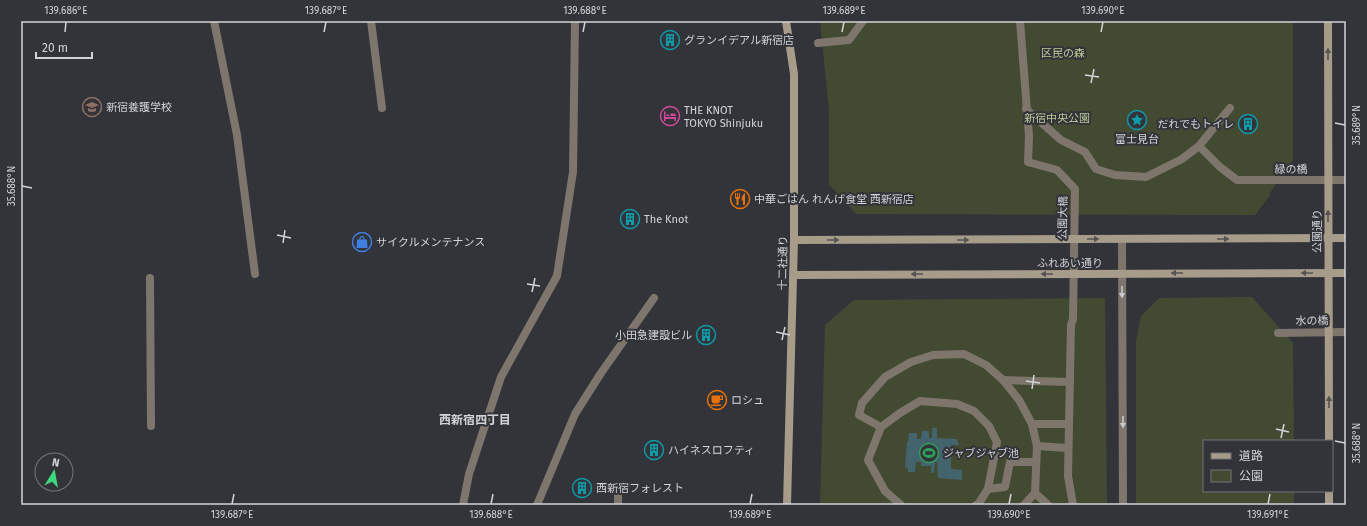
<svg xmlns="http://www.w3.org/2000/svg" width="1367" height="526" font-family="'Fira Sans','Noto Sans JP',sans-serif">
<style>
.green{fill:#434a32}
.water{fill:#43636d}
.lines{fill:none;stroke-linecap:round;stroke-linejoin:round}
.pedestrian{stroke:#7e766c;stroke-width:8}
.minor{stroke:#7e766c;stroke-width:8}
.secondary{stroke:#a79b8a;stroke-width:8}
.oneway{fill:#555352}
.oneway2{fill:#cacacd}
.ticks{fill:none;stroke:#d2d3d8;stroke-width:1.5}
.labels{text-anchor:middle;dominant-baseline:central;stroke-width:4;stroke-linejoin:round;paint-order:stroke}
.poi-label{font-size:11px;fill:#d2d3d8;stroke:#32343a;text-anchor:start}
.park-label{font-size:11px;fill:#bac997;stroke:#32343a}
.street-label{font-size:11px;fill:#d2d3d8;stroke:#32343a}
.neighbourhood-label{font-size:12px;font-weight:bold;fill:#d2d3d8;stroke:#32343a}
.neatline{fill:none;stroke:#d2d3d8;stroke-width:1.5}
.ticks-label{font-size:10px;text-anchor:middle;fill:#d2d3d8}
</style>
<rect width="100%" height="100%" fill="#32343a"/>
<g class="green">
<path d="M820,21H1293V160L1269,194H1271L1255,215L856,214L829,184V110Z"/>
<path d="M1252,297L1293,343L1294,441H1204V491H1294V505H1136V341L1141,316L1159,298Z"/>
<path d="M1105,298L1107,505H820L825,325L854,300Z"/>
</g>
<path class="water" d="M932,428H937V438L957,439L959,445H951V469L962,470V480L938,478L937,462H935L934,473H931V466H921V462H916L915,472H908V468L905,467L907,442H908L909,433H917V439H921L922,431H929V438H932Z"/>
<g class="lines">
<g class="pedestrian">
<path d="M1020,21L1029,136L1028,162L1057,170L1075,189L1073,319L1071,325L1068,476L1073,505"/>
<path d="M818,43L849,40L863,21"/>
<path d="M1230,108L1199,146L1220,167L1237,180H1346"/>
<path d="M1026,109L1061,140L1085,152L1096,169L1115,175L1146,177L1182,159L1199,146"/>
<path d="M1278,333L1346,332"/>
<path d="M1003,380L1070,382"/>
<path d="M1032,424H1069"/>
<path d="M881,427L859,415L862,403L885,377L911,362L933,355L964,354L986,365L1003,380L1019,400L1032,424L1037,446L1035,493L1024,505"/>
<path d="M1037,446L1068,448"/>
<path d="M988,489L1005,487L1010,462H1036"/>
<path d="M1035,493L1048,505"/>
<path d="M901,505L885,491L868,460L881,427L900,413L920,401L957,404L974,411L989,426L997,442L988,489L979,503L976,505"/>
</g>
<g class="minor">
<path d="M214,21L237,135L255,274"/>
<path d="M371,21L382,108"/>
<path d="M1122,239L1123,505"/>
<path d="M150,278L151,426"/>
<path d="M463,505L469,474L501,377L557,276L573,172L575,21"/>
<path d="M537,505L575,414L601,373L654,298"/>
<path d="M618,505V496"/>
</g>
<g class="secondary">
<path d="M786,21L794,74V240L787,505"/>
<path d="M1328,21L1329,441"/>
<path d="M794,240L1346,238"/>
<path d="M794,275L1346,273"/>
<path d="M1329,491V505"/>
</g>
</g>
<defs><path id="oneway-solid" d="M-6-.8H1V-3.2L6.5 0L1 3.2V.8H-6Z"/></defs>
<g class="oneway">
<use href="#oneway-solid" transform="translate(1328 54) rotate(-90)"/>
<use href="#oneway-solid" transform="translate(1328 216) rotate(-90)"/>
<use href="#oneway-solid" transform="translate(1093 239)"/>
<use href="#oneway-solid" transform="translate(1223 239)"/>
<use href="#oneway-solid" transform="translate(833 240)"/>
<use href="#oneway-solid" transform="translate(963 240)"/>
<use href="#oneway-solid" transform="translate(1177 273) rotate(180)"/>
<use href="#oneway-solid" transform="translate(1307 273) rotate(180)"/>
<use href="#oneway-solid" transform="translate(917 274) rotate(180)"/>
<use href="#oneway-solid" transform="translate(1047 274) rotate(180)"/>
<use href="#oneway-solid" transform="translate(1329 402) rotate(-90)"/>
</g>
<g class="oneway2">
<use href="#oneway-solid" transform="translate(1122 292) rotate(90)"/>
<use href="#oneway-solid" transform="translate(1123 422) rotate(90)"/>
</g>
<path class="ticks" d="M65,32L66,22M324,32L326,22M583,32L585,22M842,32L844,22M1101,32L1103,22M1085,75L1099,77M1091,83L1094,69M1335,123L1345,125M22,186L32,188M277,235L291,238M283,243L285,230M527,284L540,286M532,292L535,278M776,332L790,335M782,340L785,327M1026,381L1040,383M1032,389L1034,375M1276,429L1289,432M1281,438L1284,424M1335,441L1345,443M232,504L234,494M491,504L493,494M750,504L752,494M1009,504L1011,494M1268,504L1270,494"/>
<defs>
<g id="building-ring" transform="scale(1)"><circle r="9.5" fill="#32343a" stroke="#0f9aa8" stroke-width="1.5"/><path d="M-4-6H4V6H1V3H-1V6H-4ZM-2.5-4.3h1.7v1.8h-1.7ZM.8-4.3h1.7v1.8H.8ZM-2.5-1h1.7V.8h-1.7ZM.8-1h1.7V.8H.8Z" fill="#0f9aa8"/></g>
<g id="school-ring" transform="scale(1)"><circle r="9.5" fill="#32343a" stroke="#8d6e63" stroke-width="1.5"/><path d="M0-5L7-2L0 1L-7-2ZM-4 1L0 2.5L4 1V4Q0 6-4 4Z" fill="#8d6e63"/></g>
<g id="hotel-ring" transform="scale(1)"><circle r="9.5" fill="#32343a" stroke="#d1479c" stroke-width="1.5"/><path d="M-6-4.5h1.5V1H6V5H4.5V3h-9V5H-6ZM-4 0a1.8 1.8 0 1 1 3.6 0ZM.5 0V-2.5h3Q6-2.5 6 0Z" fill="#d1479c"/></g>
<g id="sight-ring" transform="scale(1)"><circle r="9.5" fill="#32343a" stroke="#0f9aa8" stroke-width="1.5"/><path d="M0-6L1.8-2.2L6-1.7L2.9 1.2L3.7 5.4L0 3.3L-3.7 5.4L-2.9 1.2L-6-1.7L-1.8-2.2Z" fill="#0f9aa8"/></g>
<g id="restaurant-ring" transform="scale(1)"><circle r="9.5" fill="#32343a" stroke="#e8710a" stroke-width="1.5"/><path d="M-5-6h1v4h1v-4h1v4h1v-4h1v5L-1.5 .5V6h-2V.5L-5-1ZM5-6V6H3V1.5H1.5Q1.5-4 5-6Z" fill="#e8710a"/></g>
<g id="shop-ring" transform="scale(1)"><circle r="9.5" fill="#32343a" stroke="#3f7fe0" stroke-width="1.5"/><path d="M-5-2.5h2.3a2.7 3.5 0 0 1 5.4 0H5L5.5 6h-11ZM-1.5-2.5h3a1.5 2.3 0 0 0-3 0Z" fill="#3f7fe0"/></g>
<g id="cafe-ring" transform="scale(1)"><circle r="9.5" fill="#32343a" stroke="#e8710a" stroke-width="1.5"/><path d="M-5.5-4.5H6V0H3Q3 3.5 0 3.5H-2.5Q-5.5 3.5-5.5 0ZM3-3.2v2h1.7v-2ZM-6 4.5H4V6H-6Z" fill="#e8710a"/></g>
<g id="stadium-ring" transform="scale(1)"><circle r="9.5" fill="#32343a" stroke="#2e9e5b" stroke-width="1.5"/><path d="M0-5a6.5 5 0 1 0 0 10a6.5 5 0 1 0 0-10ZM-3.5-1.8h7v3.6h-7Z" fill="#2e9e5b"/></g>
</defs>
<g fill-rule="evenodd">
<use href="#building-ring" x="670" y="40"/>
<use href="#school-ring" x="92" y="107"/>
<use href="#hotel-ring" x="670" y="116"/>
<use href="#sight-ring" x="1137" y="120"/>
<use href="#building-ring" x="1248" y="124"/>
<use href="#restaurant-ring" x="740" y="199"/>
<use href="#building-ring" x="630" y="219"/>
<use href="#shop-ring" x="362" y="242"/>
<use href="#building-ring" x="706" y="335"/>
<use href="#cafe-ring" x="717" y="400"/>
<use href="#building-ring" x="654" y="450"/>
<use href="#stadium-ring" x="929" y="453"/>
<use href="#building-ring" x="582" y="488"/>
</g>
<g class="labels">
<g class="poi-label">
<text x="684" y="40">グランイデアル新宿店</text>
<text x="106" y="107">新宿養護学校</text>
<text x="684" y="110">THE KNOT<tspan x="684" dy="13">TOKYO Shinjuku</tspan></text>
<text x="1234" y="124" text-anchor="end">だれでもトイレ</text>
<text x="1137" y="139" text-anchor="middle">富士見台</text>
<text x="754" y="199">中華ごはん れんげ食堂 西新宿店</text>
<text x="644" y="219">The Knot</text>
<text x="376" y="242">サイクルメンテナンス</text>
<text x="692" y="335" text-anchor="end">小田急建設ビル</text>
<text x="731" y="400">ロシュ</text>
<text x="668" y="450">ハイネスロフティ</text>
<text x="943" y="453">ジャブジャブ池</text>
<text x="596" y="488">西新宿フォレスト</text>
</g>
<g class="park-label">
<text x="1063" y="53">区民の森</text>
<text x="1057" y="118">新宿中央公園</text>
</g>
<g class="street-label">
<text x="1291" y="169">緑の橋</text>
<text transform="translate(1063 218) rotate(-89)">公園大橋</text>
<text transform="translate(1317 231) rotate(-90)">公園通り</text>
<text transform="translate(783 263) rotate(-89)">十二社通り</text>
<text x="1070" y="263">ふれあい通り</text>
<text transform="translate(1312 321) rotate(-1)">水の橋</text>
</g>
<g class="neighbourhood-label">
<text x="475" y="420">西新宿四丁目</text>
</g>
</g>
<rect width="1367" height="526" fill="none" stroke="#32343a" stroke-width="44"/>
<rect x="1203" y="440" width="130" height="52" fill="#32343a" stroke="#727479"/>
<rect x="1211" y="453" width="20" height="6" fill="#a79b8a" stroke="#727479"/>
<text x="1239" y="460" font-size="12" fill="#d2d3d8">道路</text>
<rect x="1211" y="470" width="20" height="12" fill="#434a32" stroke="#727479"/>
<text x="1239" y="480" font-size="12" fill="#d2d3d8">公園</text>
<g transform="translate(54 472) rotate(11)"><circle r="19" fill="#32343a" stroke="#727479"/>
<path d="M0-3L7 15L0 10L-7 15Z" fill="#3fd77d"/>
<text y="-6" font-size="11" font-weight="bold" text-anchor="middle" fill="#d2d3d8">N</text>
</g>
<path d="M36 52v6h56v-6" fill="none" stroke="#d2d3d8" stroke-width="2"/>
<text x="42" y="52" font-size="12" fill="#d2d3d8" stroke="#32343a" stroke-width="3" paint-order="stroke">20 m</text>
<rect x="22" y="22" width="1323" height="482" class="neatline"/>
<g class="ticks-label">
<text x="66" y="14">139.686°E</text>
<text x="326" y="14">139.687°E</text>
<text x="585" y="14">139.688°E</text>
<text x="844" y="14">139.689°E</text>
<text x="1103" y="14">139.690°E</text>
<text transform="translate(1356 125) rotate(-90)" y="4">35.689°N</text>
<text transform="translate(11 186) rotate(-90)" y="4">35.688°N</text>
<text transform="translate(1356 443) rotate(-90)" y="4">35.688°N</text>
<text x="232" y="518">139.687°E</text>
<text x="491" y="518">139.688°E</text>
<text x="750" y="518">139.689°E</text>
<text x="1009" y="518">139.690°E</text>
<text x="1268" y="518">139.691°E</text>
</g>
</svg>
